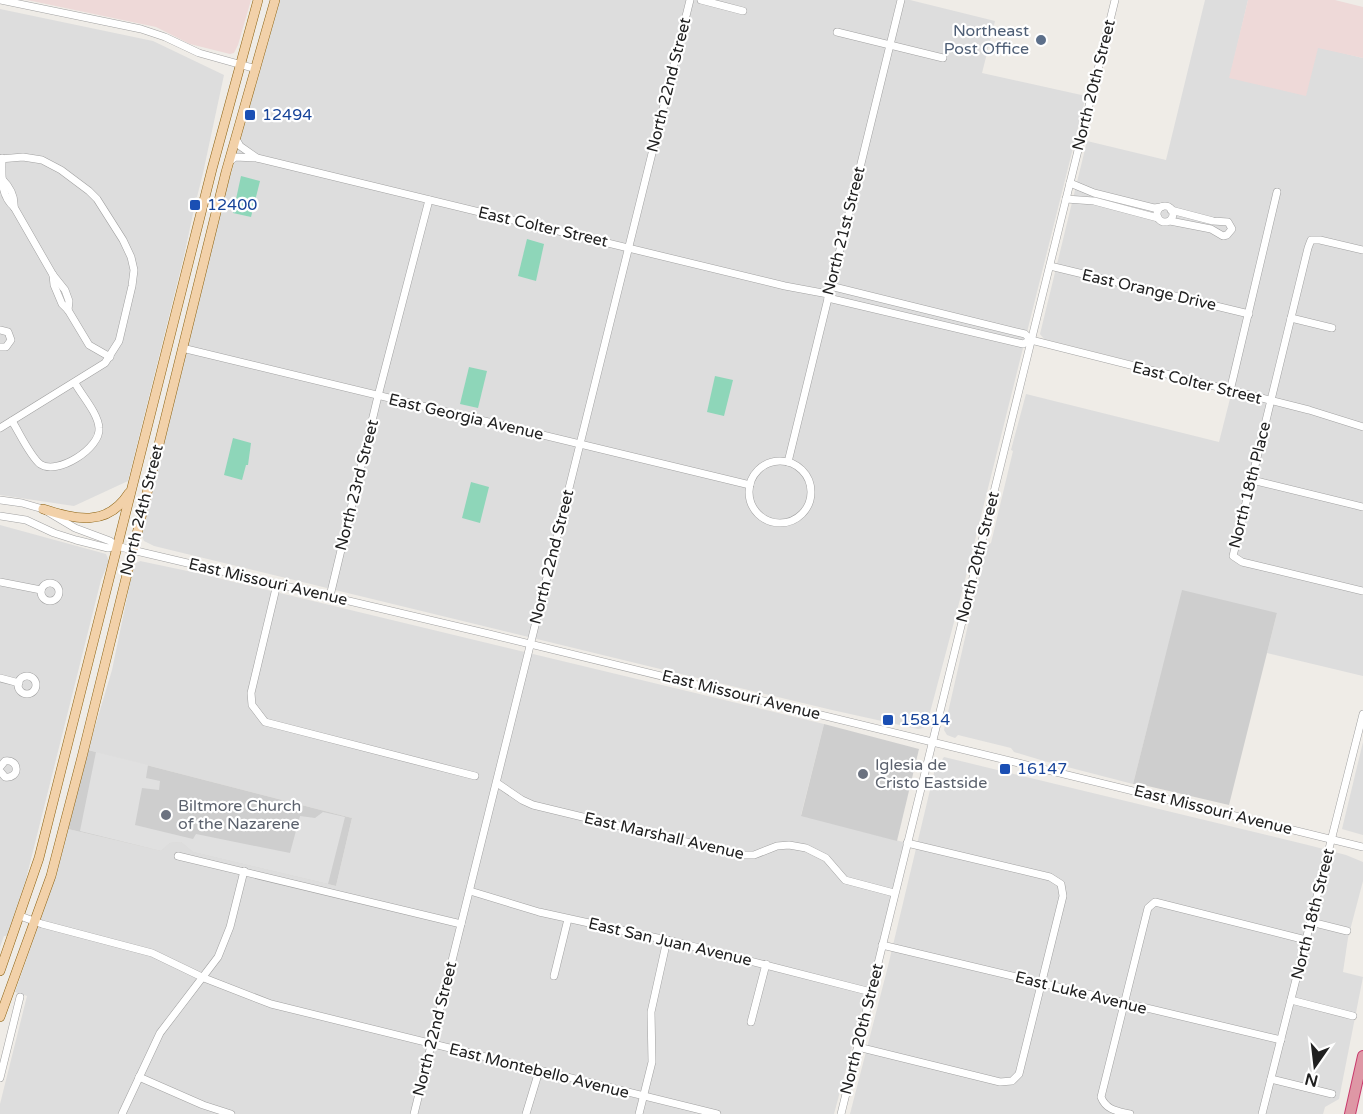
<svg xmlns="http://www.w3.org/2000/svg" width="1363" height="1114" font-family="'Varela Round',sans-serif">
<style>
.residential{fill:#ddd}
.commercial{fill:#eed9d8}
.religious{fill:#cecece}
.pitch{fill:#8ed6b9}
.parking{fill:#e0e0e0}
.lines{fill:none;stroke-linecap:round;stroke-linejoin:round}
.minor-casing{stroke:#a1a1a1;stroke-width:8}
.major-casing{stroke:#8b6110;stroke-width:10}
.highway-casing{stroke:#c9396c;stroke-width:12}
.minor{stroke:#fff;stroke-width:7}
.major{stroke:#f2d1a9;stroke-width:9}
.highway{stroke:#de97a5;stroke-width:10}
.service-dot{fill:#5c6f8a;stroke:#fff;stroke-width:2}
.transit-dot{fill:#1a4fb4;stroke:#fff;stroke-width:2}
.worship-dot{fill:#6b7280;stroke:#fff;stroke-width:2}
.labels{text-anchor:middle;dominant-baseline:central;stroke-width:4.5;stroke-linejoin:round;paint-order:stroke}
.service-label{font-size:16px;fill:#4e5e75;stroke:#fff;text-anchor:end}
.street-label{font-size:16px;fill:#202020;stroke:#fff}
.transit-label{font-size:16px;fill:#164399;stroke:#fff;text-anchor:start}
.worship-label{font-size:16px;fill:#5b616d;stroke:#fff;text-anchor:start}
</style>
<rect width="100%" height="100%" fill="#efece7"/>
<g class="residential">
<path d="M280,0H910L995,21L982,73L1086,96L963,588L928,720L924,728L918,729L832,710L685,675L154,546L144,541L141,534L220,212Z"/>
<path d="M1205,0H1248L1230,77L1318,47L1363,58V676L1267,653L1277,613L1157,690L1133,784L1044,761L1014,752L1011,748L958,735L955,738L947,735L944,730L986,546L991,543L1013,451L1011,450L1026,394L1219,442L1233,387L1044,339L1040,334L1087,141L1166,160Z"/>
<path d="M0,9L153,41L224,75L203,173L197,197L194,198V209L184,256L128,481L74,506L0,495Z"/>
<path d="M0,525L106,554L109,561L101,580L26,879L7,936H4L0,947Z"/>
<path d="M140,561L197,573L824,724L801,815L907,843L834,1114H0V1104L27,996L15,992L52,887L68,829L161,851L170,843L181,842L193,852L336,886L352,818L88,750L112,670L134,564Z"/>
<path d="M1363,742V835L1342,829Z"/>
<path d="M944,757L1312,846L1346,855L1363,862V881L1348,938L1343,972L1363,977L1339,1099L1325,1107L1323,1114H850L888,966L935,769Z"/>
</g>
<g class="commercial">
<path d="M27,0H251L238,45L234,53L230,54L190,44L156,27Z"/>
<path d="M1248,0H1335L1363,7V58L1318,48L1306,96L1229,78Z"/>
</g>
<g class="religious">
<path d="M1182,590L1277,613L1229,805L1139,784H1133Z"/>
<path d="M824,724L919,749L897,841L801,816Z"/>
<path d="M88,750L352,818L336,886L193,852L181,842L170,843L161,851L68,829Z"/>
</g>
<g class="pitch">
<path d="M241,176L260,181L251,217L233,213Z"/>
<path d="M527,239L544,244L536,281L518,276Z"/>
<path d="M469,367L487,371L478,408L460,404Z"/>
<path d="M715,376L733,380L724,416L707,412Z"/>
<path d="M233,438L251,443L248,465H246L242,480L224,475Z"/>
<path d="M471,482L489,487L480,523L462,518Z"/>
</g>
<path class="parking" d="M96,752L148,765L146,778L160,781L159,790L142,788L135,825L193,839L196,834L290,853L300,816L315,818L323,812L345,817L328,884L193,852L181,842L170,843L161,851L80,831Z"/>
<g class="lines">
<g class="minor-casing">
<g id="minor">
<path d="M0,0L141,29L165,37L199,53L256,69"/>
<path d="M701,0L743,11"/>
<path d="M837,32L943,58"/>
<path d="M236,139L240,146L257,158"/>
<path d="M2,158C2,177 0,195 14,207L53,275L65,290L69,301L68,310"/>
<path d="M0,159L23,157L42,160L61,170L89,191L97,199L123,240L131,257L134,270L132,286L119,341L105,363L0,428"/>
<path d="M229,162L235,157L257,158L785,286L828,294"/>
<path d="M2,179C10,187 15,195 14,207"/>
<path d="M1070,183L1094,193L1154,208L1161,207"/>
<path d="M1066,199L1094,201L1158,218"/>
<circle cx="1165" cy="214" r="8"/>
<path d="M1170,221L1211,229L1223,236L1227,235L1232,229L1228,222L1213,221L1171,210"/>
<path d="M1363,250L1320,240H1311L1308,248L1233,556L1242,562L1363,591"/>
<path d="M1050,266L1249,314"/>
<path d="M53,275L54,285L62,304L68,310L89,345L110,357"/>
<path d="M830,286L1025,334L1031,340L1309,410L1363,427"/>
<path d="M828,298L1023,344L1031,340"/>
<path d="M1291,318L1332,328"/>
<path d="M0,330L8,332L11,340L6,347H0"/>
<path d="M182,348L750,485"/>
<path d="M1230,391L1277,192"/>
<path d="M12,421C19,432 30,456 40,464C57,476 101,448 99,428C98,413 82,396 75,383"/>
<circle cx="780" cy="492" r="31"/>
<path d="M788,462L901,0"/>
<path d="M1252,480L1363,507"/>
<path d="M0,500L22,503L43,509L75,528L110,541L117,546L132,550L489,634L1363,847"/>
<path d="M0,516L26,520L54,533L76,540L108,548L117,546"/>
<path d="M0,582L41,590"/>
<circle cx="50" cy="592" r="9"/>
<path d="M277,584L251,693L252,705L265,722L475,776"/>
<path d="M330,596L378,396L429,200"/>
<circle cx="27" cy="685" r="9"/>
<path d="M0,678L19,683"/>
<path d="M0,767L5,761C20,759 20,779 5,777L0,771"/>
<path d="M497,783L522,800L533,805L740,855H754L777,846L789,845L806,848L826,858L845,880L894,893"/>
<path d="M178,856L461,924"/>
<path d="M470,891L539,912L680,943L871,992"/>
<path d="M20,916L42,924L152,953L204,978L271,1004L717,1114"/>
<path d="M1311,922L1347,931"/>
<path d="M882,945L1281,1040"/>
<path d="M554,976L568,919"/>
<path d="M1291,1000L1353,1016"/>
<path d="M751,1022L766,964"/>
<path d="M858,1047L1000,1082L1012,1081L1019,1074L1063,896L1061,884L1050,877L907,843"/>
<path d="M139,1077L203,1105L231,1114"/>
<path d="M0,1078L20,997"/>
<path d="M1271,1079L1332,1094"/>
<path d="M122,1114L160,1033L218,957L230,927L244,871"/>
<path d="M414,1114L690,0"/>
<path d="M526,1114L539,1071"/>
<path d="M639,1114L652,1062L651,1012L667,940"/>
<path d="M841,1114L1115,0"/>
<path d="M1130,1114C1117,1111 1106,1110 1101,1097L1148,908L1155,902L1306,940"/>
<path d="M1262,1114L1363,714"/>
</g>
</g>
<g class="major-casing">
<g id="major">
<path d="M43,509C75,519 107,528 129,493"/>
<path d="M0,971L39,858L212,169L258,0"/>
<path d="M0,1017L51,876L82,757L226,172L275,0"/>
</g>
</g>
<g class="highway-casing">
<path id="highway" d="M1350,1114L1363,1056"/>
</g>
<use href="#minor" class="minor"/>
<use href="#major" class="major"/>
<use href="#highway" class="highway"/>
</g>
<circle class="service-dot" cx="1041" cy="40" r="6"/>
<g class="transit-dot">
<rect x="244" y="109" width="12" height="12" rx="3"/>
<rect x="189" y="199" width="12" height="12" rx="3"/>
<rect x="882" y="714" width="12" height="12" rx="3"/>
<rect x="999" y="763" width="12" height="12" rx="3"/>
</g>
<g class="worship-dot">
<circle cx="863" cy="774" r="6"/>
<circle cx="166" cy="815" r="6"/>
</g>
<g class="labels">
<g class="service-label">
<text x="1029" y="31">Northeast<tspan x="1029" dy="18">Post Office</tspan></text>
</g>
<g class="street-label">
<text transform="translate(669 85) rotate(-76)">North 22nd Street</text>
<text transform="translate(1094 85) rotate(-76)">North 20th Street</text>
<text transform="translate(543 227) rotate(13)">East Colter Street</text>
<text transform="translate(844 231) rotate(-76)">North 21st Street</text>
<text transform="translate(1149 290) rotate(13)">East Orange Drive</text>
<text transform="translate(1197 383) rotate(14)">East Colter Street</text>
<text transform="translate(466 417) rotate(13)">East Georgia Avenue</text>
<text transform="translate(357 485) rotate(-76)">North 23rd Street</text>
<text transform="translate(1250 485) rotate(-76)">North 18th Place</text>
<text transform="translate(142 510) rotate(-76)">North 24th Street</text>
<text transform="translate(552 557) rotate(-76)">North 22nd Street</text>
<text transform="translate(978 557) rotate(-76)">North 20th Street</text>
<text transform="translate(268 582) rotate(13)">East Missouri Avenue</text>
<text transform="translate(741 695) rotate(14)">East Missouri Avenue</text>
<text transform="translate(1213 810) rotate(14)">East Missouri Avenue</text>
<text transform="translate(664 836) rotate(13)">East Marshall Avenue</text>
<text transform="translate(1313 914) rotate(-76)">North 18th Street</text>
<text transform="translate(670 942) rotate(13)">East San Juan Avenue</text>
<text transform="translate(1081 993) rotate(14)">East Luke Avenue</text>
<text transform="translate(435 1029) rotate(-76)">North 22nd Street</text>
<text transform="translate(862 1029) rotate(-76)">North 20th Street</text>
<text transform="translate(539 1071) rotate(14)">East Montebello Avenue</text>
</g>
<g class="transit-label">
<text x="262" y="115">12494</text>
<text x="207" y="205">12400</text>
<text x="900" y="720">15814</text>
<text x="1017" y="769">16147</text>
</g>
<g class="worship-label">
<text x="875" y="765">Iglesia de<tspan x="875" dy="18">Cristo Eastside</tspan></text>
<text x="178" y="806">Biltmore Church<tspan x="178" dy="18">of the Nazarene</tspan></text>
</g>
</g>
<g transform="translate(1315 1066) rotate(194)" stroke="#ffffff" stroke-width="4.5" paint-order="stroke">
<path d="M0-4.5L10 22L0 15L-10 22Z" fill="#202020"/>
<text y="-9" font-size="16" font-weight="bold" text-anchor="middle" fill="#202020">N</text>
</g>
</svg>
